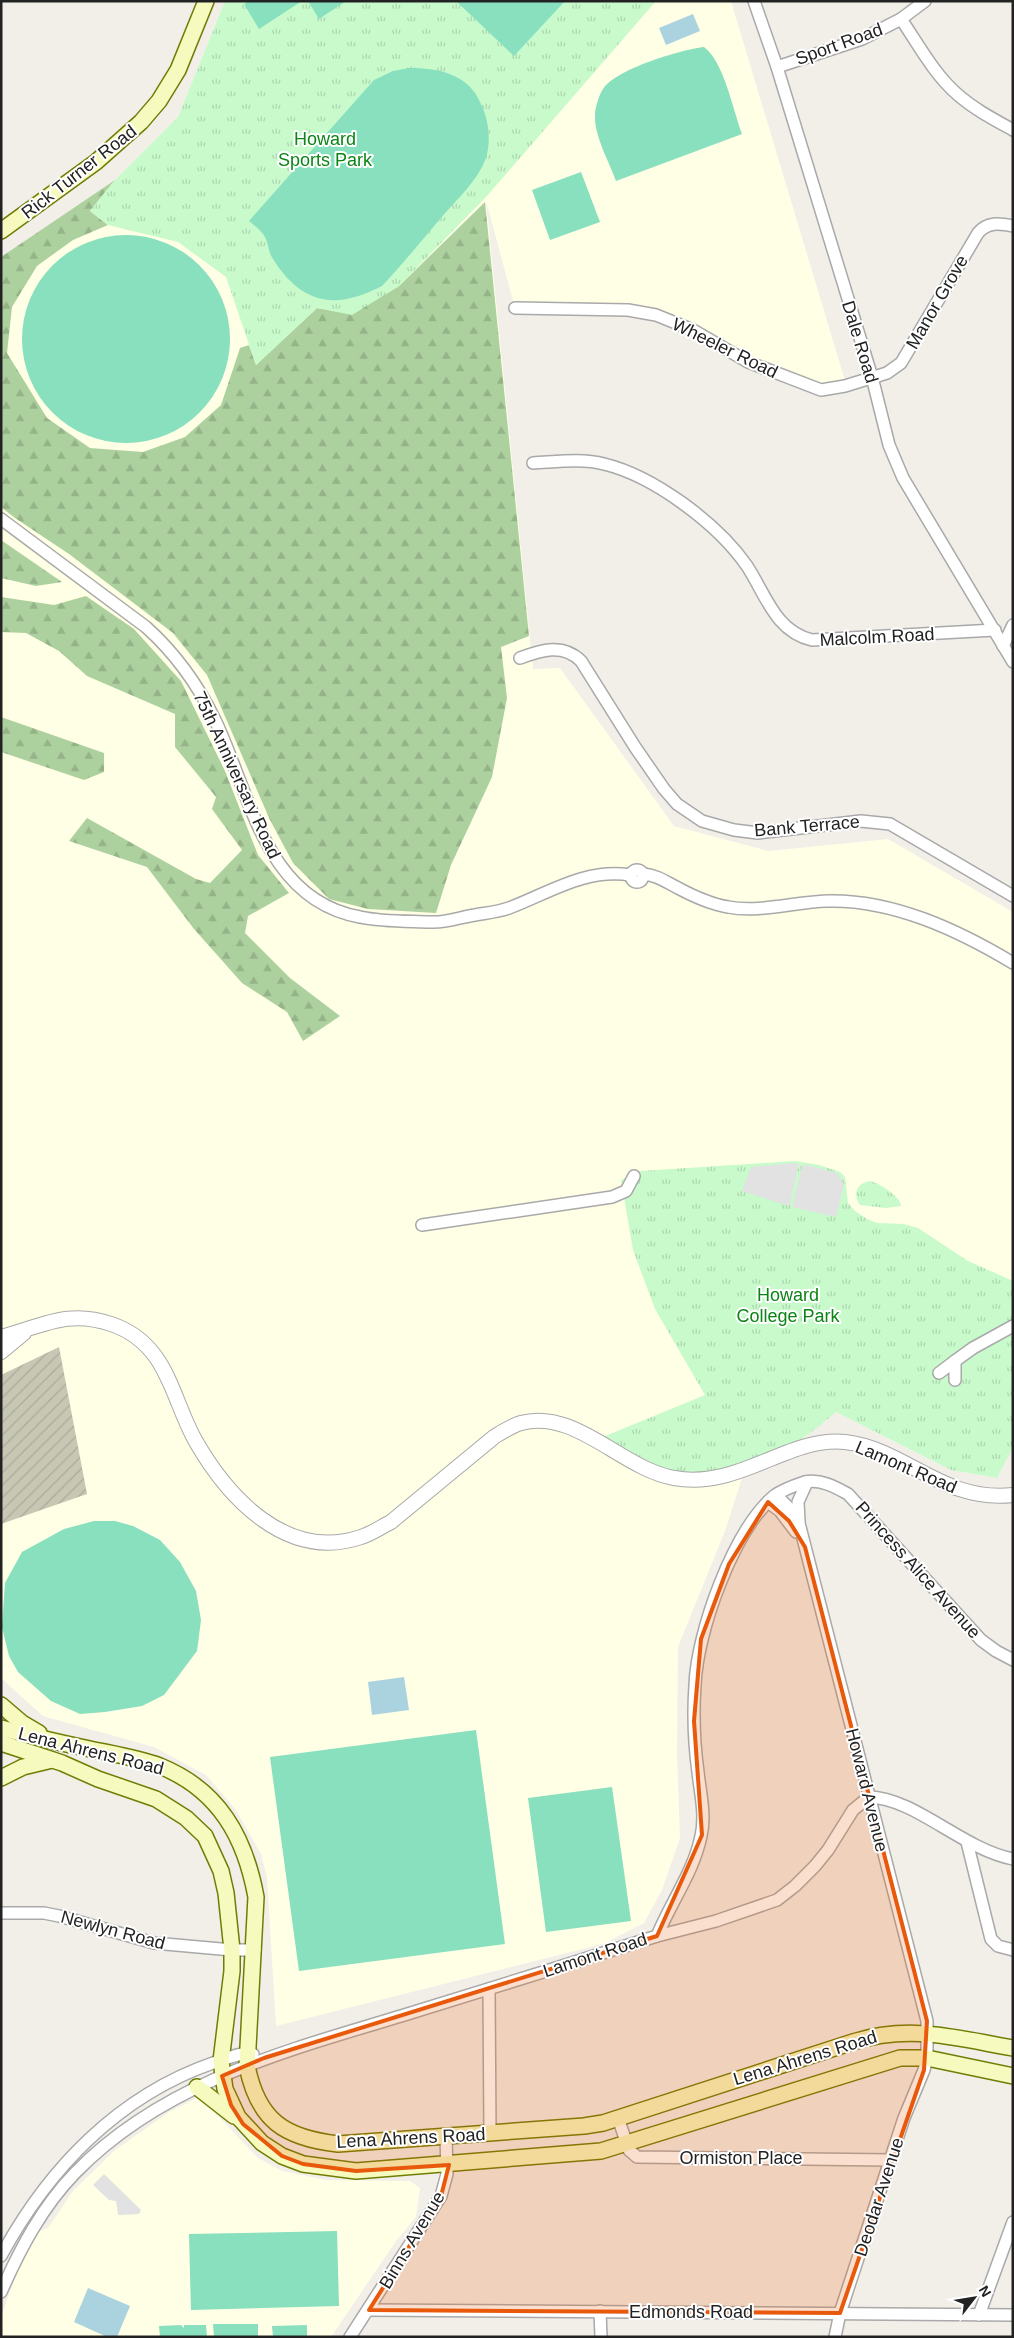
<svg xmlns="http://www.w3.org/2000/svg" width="1014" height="2338" font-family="Helvetica,sans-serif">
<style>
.education{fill:#ffffe5}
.construction{fill:url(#construction-furrows)}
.forest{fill:url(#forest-firs)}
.park{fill:url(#park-tufts)}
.pitch{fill:#88e0be}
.parking{fill:#e2e2e2}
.water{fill:#aad3df}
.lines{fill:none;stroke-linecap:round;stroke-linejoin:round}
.minor-casing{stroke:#a9a9a9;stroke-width:14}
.tertiary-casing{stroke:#a9a9a9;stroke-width:16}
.secondary-casing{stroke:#707d05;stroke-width:18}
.minor{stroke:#fff;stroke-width:11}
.tertiary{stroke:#fff;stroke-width:14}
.secondary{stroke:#f7fabf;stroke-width:15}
.marked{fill:#e8590c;fill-opacity:0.2;stroke:#e8590c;stroke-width:4;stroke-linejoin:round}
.labels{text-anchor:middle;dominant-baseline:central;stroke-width:4;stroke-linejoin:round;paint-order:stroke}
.street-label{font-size:18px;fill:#222;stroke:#fff}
.park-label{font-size:18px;fill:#0c8416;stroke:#fff}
</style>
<defs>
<pattern id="construction-furrows" width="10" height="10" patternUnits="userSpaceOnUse" patternTransform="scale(1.25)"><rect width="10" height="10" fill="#c7c7b4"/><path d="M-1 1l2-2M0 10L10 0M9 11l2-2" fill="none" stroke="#abab9a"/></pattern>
<pattern id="forest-firs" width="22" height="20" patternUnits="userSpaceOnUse" patternTransform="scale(1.25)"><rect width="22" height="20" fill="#add19e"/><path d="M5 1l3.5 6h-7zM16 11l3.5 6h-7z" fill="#95b388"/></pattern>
<pattern id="park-tufts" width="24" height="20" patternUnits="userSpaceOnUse" patternTransform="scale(1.25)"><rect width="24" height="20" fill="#c8facc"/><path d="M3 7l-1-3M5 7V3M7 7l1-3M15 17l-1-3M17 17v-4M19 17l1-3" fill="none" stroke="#acd6af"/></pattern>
</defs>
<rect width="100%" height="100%" fill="#f2efe9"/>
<g class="education">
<path d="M225,1H731L846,384L819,391L656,315L515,308L486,201L533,669L560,668L674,826L769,851L888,839L1013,912V1443L997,1478L951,1470L836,1412L802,1439L746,1466L725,1531L678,1647L677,1754L680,1838L662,1890L644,1923L603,1944L276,2026L267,1877L261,1854L236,1810L206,1775L154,1747L43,1716L1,1678V257L115,180L178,117Z"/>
<path d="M197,2098L203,2100L258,2158L282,2171L326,2180L410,2181L420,2188L416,2217L396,2241L331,2337H1L2,2314L23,2256L37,2232L48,2228L73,2191L114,2151L169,2112Z"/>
</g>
<path class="construction" d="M59,1347L87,1494L1,1524V1375Z"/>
<g class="forest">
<path d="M115,180L90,211L108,225L73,240L37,266L12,307L7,353L47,418L90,448L143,452L185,437L221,405L240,348L249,345L256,365L317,308L352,314L399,286L485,202L529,636L501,647L507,698L492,777L451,865L436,913L368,909L329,899L293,863L270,820L207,675L173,633L69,554L15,518L1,507V257Z"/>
<path d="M1,540L62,582L36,586L1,578Z"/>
<path d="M86,596L134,629L181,681L225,771L258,855L289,893L248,916L245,933L290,978L340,1016L303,1041L287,1012L242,983L194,929L147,867L69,841L87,818L196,879L210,883L242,850L212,809L216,797L175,747V714L87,676L59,651L26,633L1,632V597L54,605Z"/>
<path d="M1,717L104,753V772L84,780L1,752Z"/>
</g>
<g class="park">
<path d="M225,1H656L486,197L399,286L352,315L317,308L256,365L226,277L178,242L108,225L90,211L115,180L178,117Z"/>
<path d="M795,1161L819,1165L840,1172L845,1177L848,1203L855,1211L867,1219L877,1223L904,1224L918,1228L968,1261L1013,1281V1447L997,1478L951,1470L836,1412C825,1421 815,1430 803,1438C774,1459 707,1481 672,1472C646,1465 621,1453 598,1439L705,1395L655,1309L633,1250L621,1180L641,1171Z"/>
<path d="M870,1181C879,1183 901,1197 901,1206L886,1208L860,1205C852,1194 857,1183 870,1181Z"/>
</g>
<g class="pitch">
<path d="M249,1H302L259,29L244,4Z"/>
<path d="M308,1H346L319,19Z"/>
<path d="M456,1H565L514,56Z"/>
<path d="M704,47C724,62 733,110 742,134L616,181C609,161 594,136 595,115C595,108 599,95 603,89C616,69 680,50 704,47Z"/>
<path d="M409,68C437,68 467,73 480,102C488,118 491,136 487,154C481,178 456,200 440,219C421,241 403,264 382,286C336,310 302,305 273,259C268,252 269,244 265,237C262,231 254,225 249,221L374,80L393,71Z"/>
<path d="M581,172L600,222L550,240L532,190Z"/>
<circle cx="126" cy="339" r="104"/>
<path d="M94,1521H115L133,1526L160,1540L180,1562L196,1591L201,1620L197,1651L164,1695L142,1706L105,1712L80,1714L51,1701L18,1672L9,1656L2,1627L5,1583L22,1552L64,1529Z"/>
<path d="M476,1730L505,1944L299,1971L270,1757Z"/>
<path d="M612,1787L631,1921L546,1932L528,1798Z"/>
<path d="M337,2231L339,2306L191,2310L189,2234Z"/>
<path d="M213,2324H258V2337H214Z"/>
<path d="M181,2325L184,2328V2325H206L207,2337H160L159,2326Z"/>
<path d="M307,2325V2337H273L272,2326Z"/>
</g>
<g class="parking">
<path d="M794,1163L799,1164L789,1206L742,1191L751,1167Z"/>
<path d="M806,1165L837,1173L844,1184L836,1217L792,1207L802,1166Z"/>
<path d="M104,2174L141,2210L139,2214L118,2215L116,2201L109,2200L93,2185Z"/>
</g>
<g class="water">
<path d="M693,14L700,31L666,45L659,28Z"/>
<path d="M404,1677L409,1710L372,1715L368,1682Z"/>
<path d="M88,2288L130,2306L117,2337H107L74,2322Z"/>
</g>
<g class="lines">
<g class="minor-casing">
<g id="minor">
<path d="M754,1L777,67L872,377L889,445L903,478L1013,662"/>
<path d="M901,19C918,44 934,74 957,94C974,109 993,119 1013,130"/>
<path d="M777,67L862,39L901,19L925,1"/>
<path d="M515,308L628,310L656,315L693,330L748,362L821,390L845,386L887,373L901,363L978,233C987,222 999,223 1013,226"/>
<path d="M533,463C555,462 582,458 604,464C654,476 718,524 747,566C766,595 775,631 812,640L995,630"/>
<path d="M1,519L146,627C175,653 198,685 215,720C250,792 264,900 360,917C383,922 408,921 431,922C447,923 460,917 475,915C486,913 498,912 509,908C549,893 585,868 630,875"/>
<path d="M1003,646L1013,625"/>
<path d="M520,658C541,650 563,643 581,661L635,747L664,789L677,804L702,821L734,830L758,833L861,821L890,824L1013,896"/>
<circle cx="637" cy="876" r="6"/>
<path d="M643,874C657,875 666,882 678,888C693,896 710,904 728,907C759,913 795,902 827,901C892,899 958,930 1013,963"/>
<path d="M422,1225L612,1197L626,1191L634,1176"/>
<path d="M939,1373L955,1361"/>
<path d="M955,1380V1361L973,1348L1013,1326"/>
<path d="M776,1495L789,1508L799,1523L927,2021V2058L924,2070L904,2118L840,2313L835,2337"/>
<path d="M768,1502L780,1511L796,1532"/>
<path d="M799,1521L798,1502L807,1482"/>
<path d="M967,1842L991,1939L998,1946L1013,1950"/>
<path d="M1,1913H44L59,1916L154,1943L232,1950H255"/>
<path d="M657,1936L716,1921L777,1900L795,1886L815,1866L828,1850L853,1810L869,1797C915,1798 962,1849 1013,1859"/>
<path d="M489,1989L490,2134"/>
<path d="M618,2118L629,2150L637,2157L891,2160"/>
<path d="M1,2256C48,2169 118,2096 213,2063C224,2060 242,2051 253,2054"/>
<path d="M1,2292C20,2249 42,2207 75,2173C162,2083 285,2051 401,2016C486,1990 572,1963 657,1936C671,1902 694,1871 701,1836C706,1815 700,1792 698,1772C694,1743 693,1714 695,1685C697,1632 733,1531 774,1496C782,1490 796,1485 805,1482C821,1479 835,1487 848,1494L981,1640L996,1651L1013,1660"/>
<path d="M369,2310L1013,2315"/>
<path d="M600,2311L601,2337"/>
<path d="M979,2315L1013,2222"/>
<path d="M350,2337L441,2196L447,2174L446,2136"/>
</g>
</g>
<g class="tertiary-casing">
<g id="tertiary">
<path d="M1,1337C43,1326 67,1309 111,1324C168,1343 171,1397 195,1440C228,1498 287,1562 361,1537C371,1534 381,1527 391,1522L494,1437C502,1432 511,1426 521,1423C575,1408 622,1469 674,1478C739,1490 788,1436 845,1442C906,1449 943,1503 1013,1495"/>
<path d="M1,1352L24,1333"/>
</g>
</g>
<g class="secondary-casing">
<g id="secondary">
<path d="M1,231L96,162L141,122L159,101L178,70L206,1"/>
<path d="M1,1705L22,1723L39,1733"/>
<path d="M1,1728C31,1736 60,1743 90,1749C113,1754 138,1758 160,1766C219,1790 245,1837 256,1897L247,2066C258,2121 285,2138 338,2144L584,2126L603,2123L853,2042C910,2024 956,2038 1013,2048"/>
<path d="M1,1743L62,1763L98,1779L156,1799L186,1818L205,1836L221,1871L226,1893L232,1950V1971L221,2061L225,2089L238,2117L262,2143L282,2156L303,2164L356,2171L601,2151L900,2058H927L1013,2076"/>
<path d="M1,1778L23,1767L52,1760"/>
<path d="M197,2087L234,2116"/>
</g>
</g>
<use href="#minor" class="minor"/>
<use href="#tertiary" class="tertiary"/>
<use href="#secondary" class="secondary"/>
</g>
<path class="marked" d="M768,1502L789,1521L805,1547L927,2021L924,2070L840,2313L369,2310L441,2196L449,2165L356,2171L303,2164L282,2156L243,2124L231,2105L222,2076L264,2058L657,1936L702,1835L694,1721L701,1639L729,1564Z"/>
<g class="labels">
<g class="street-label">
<text transform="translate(839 44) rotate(-20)">Sport Road</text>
<text transform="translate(79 172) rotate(-38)">Rick Turner Road</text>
<text transform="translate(937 302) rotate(-60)">Manor Grove</text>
<text transform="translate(860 342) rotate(73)">Dale Road</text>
<text transform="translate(725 348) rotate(26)">Wheeler Road</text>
<text transform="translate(877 637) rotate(-3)">Malcolm Road</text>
<text transform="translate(237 775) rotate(65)">75th Anniversary Road</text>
<text transform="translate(807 826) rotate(-5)">Bank Terrace</text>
<text transform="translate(906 1467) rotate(23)">Lamont Road</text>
<text transform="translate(918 1570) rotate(48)">Princess Alice Avenue</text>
<text transform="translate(91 1751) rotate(14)">Lena Ahrens Road</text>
<text transform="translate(867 1790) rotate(76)">Howard Avenue</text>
<text transform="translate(113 1930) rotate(15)">Newlyn Road</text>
<text transform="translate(595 1955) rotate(-18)">Lamont Road</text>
<text transform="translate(805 2058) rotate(-17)">Lena Ahrens Road</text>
<text transform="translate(411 2138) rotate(-3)">Lena Ahrens Road</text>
<text x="741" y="2158">Ormiston Place</text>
<text transform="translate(879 2197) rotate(-72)">Deodar Avenue</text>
<text transform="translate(412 2240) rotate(-59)">Binns Avenue</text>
<text x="691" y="2312">Edmonds Road</text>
</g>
<g class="park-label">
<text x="325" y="139">Howard<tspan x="325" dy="21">Sports Park</tspan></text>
<text x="788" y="1295">Howard<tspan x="788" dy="21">College Park</tspan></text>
</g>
</g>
<rect width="1014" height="2338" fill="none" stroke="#222222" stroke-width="5"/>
<g transform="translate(974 2298) rotate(59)" stroke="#ffffff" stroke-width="4" paint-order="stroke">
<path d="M0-4L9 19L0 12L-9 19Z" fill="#222222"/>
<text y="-8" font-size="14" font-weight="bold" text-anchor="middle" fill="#222222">N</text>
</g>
</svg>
